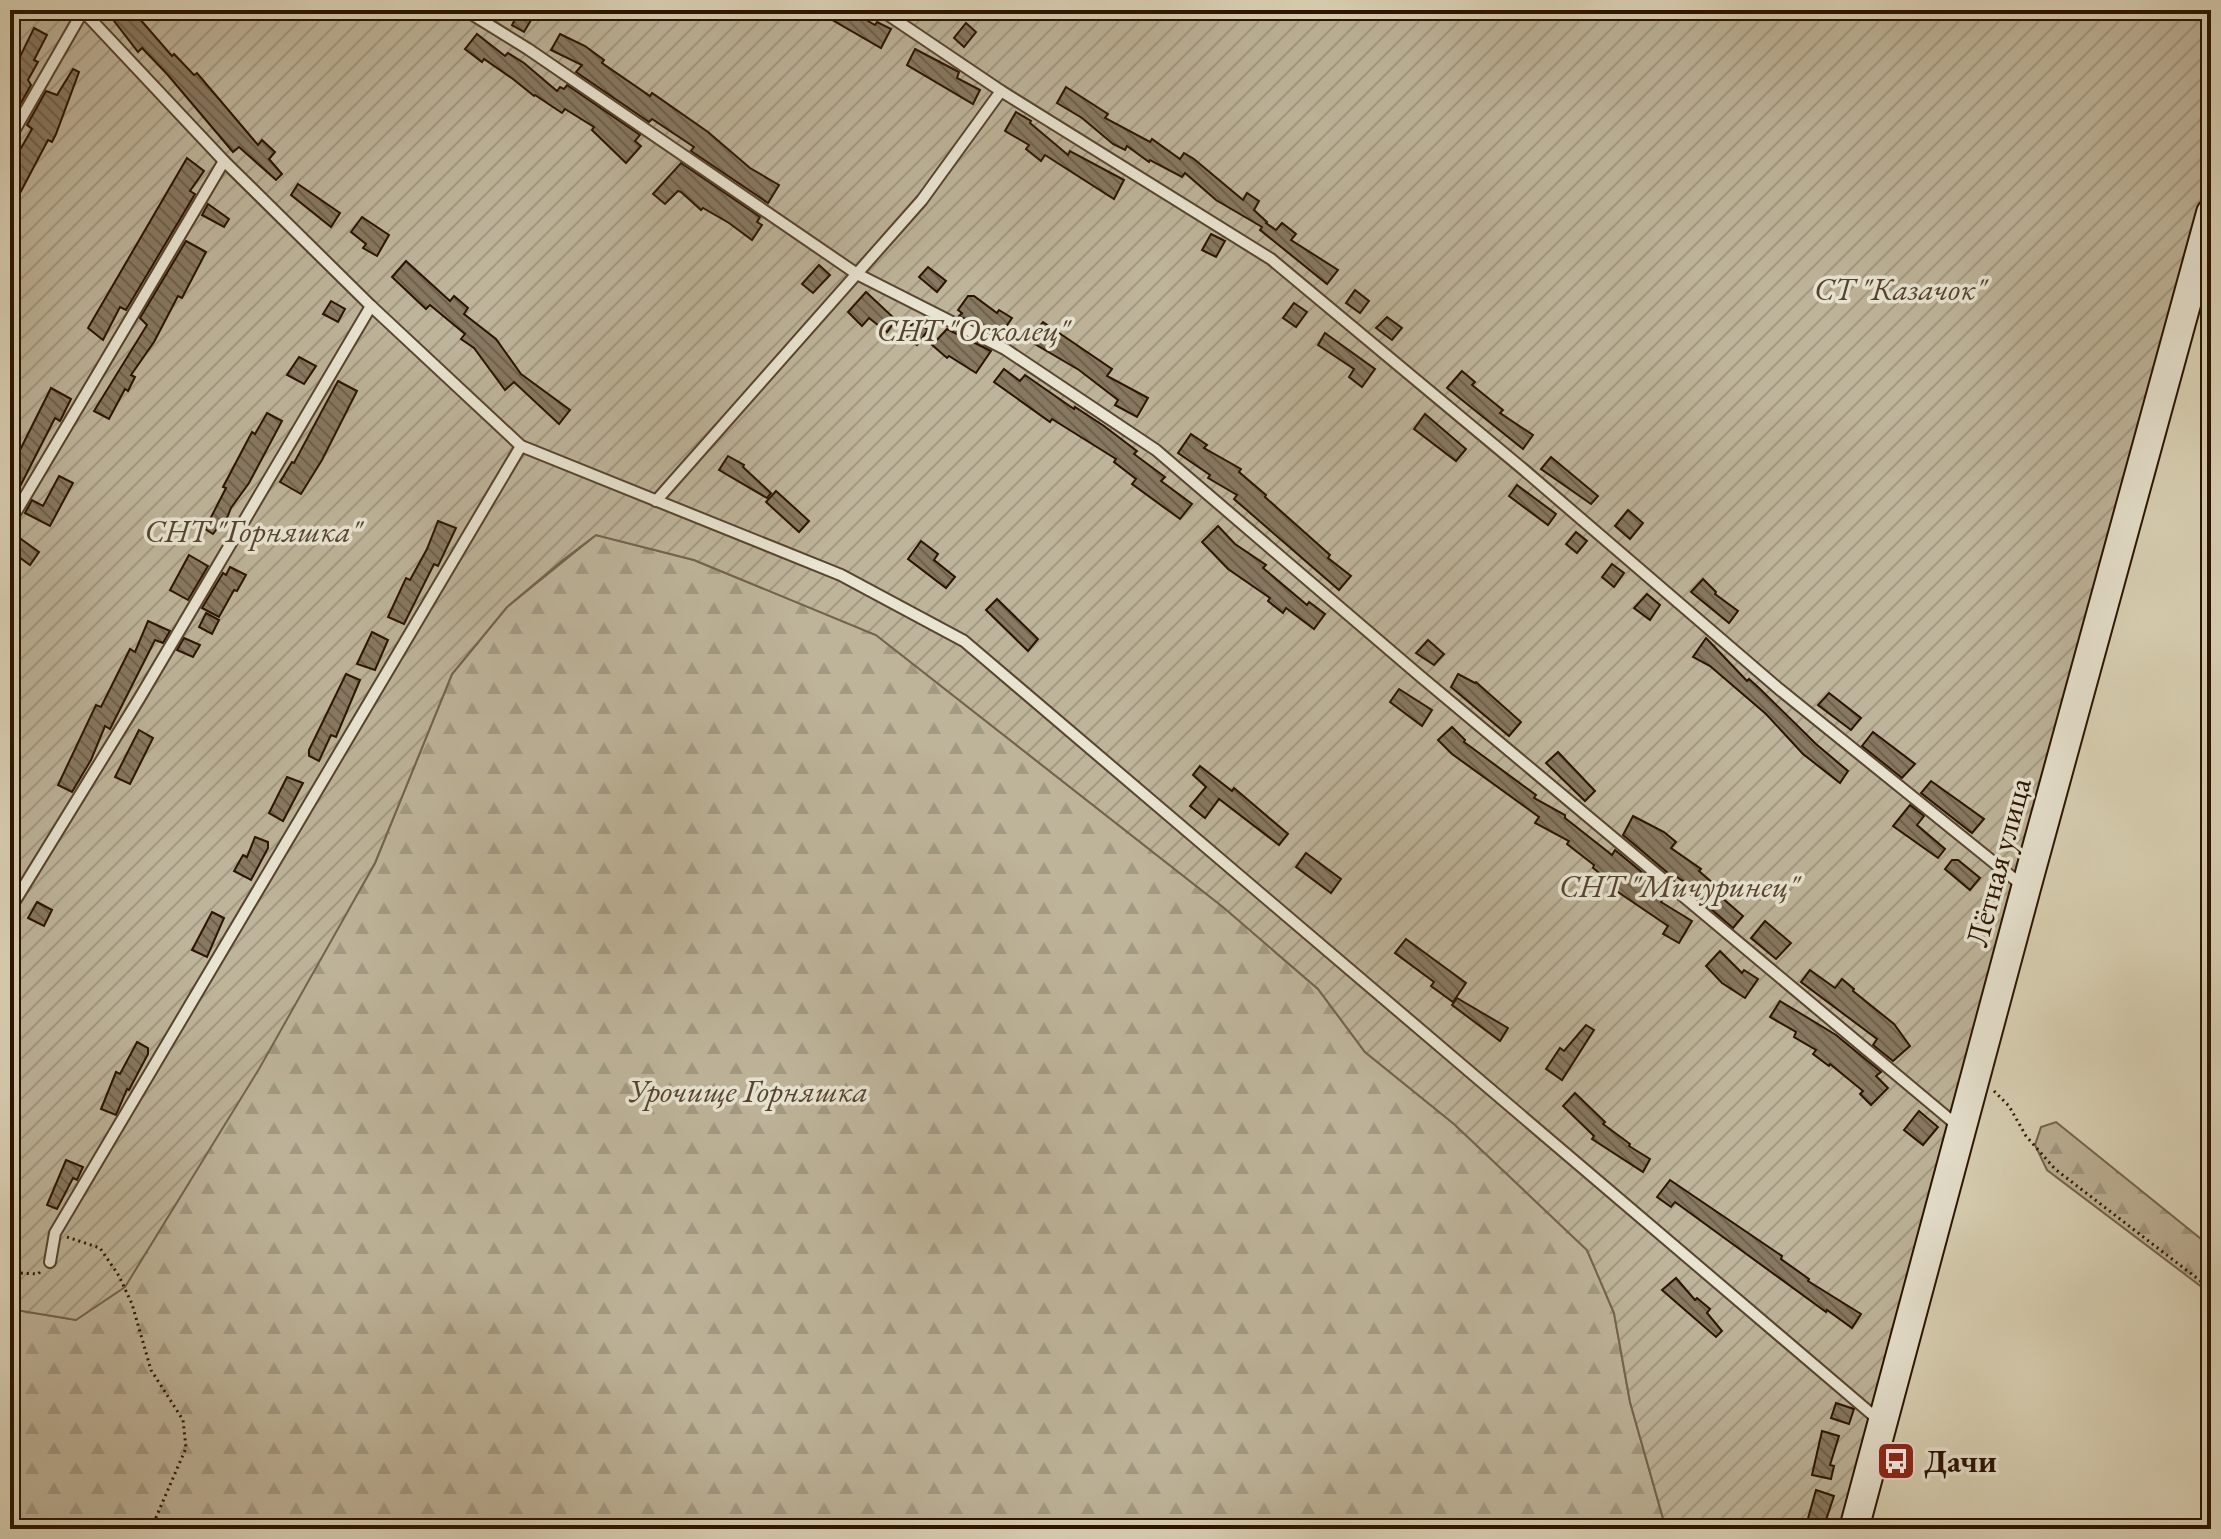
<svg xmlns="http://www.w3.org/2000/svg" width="2221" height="1539" font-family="'EB Garamond',serif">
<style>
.forest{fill:url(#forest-firs);stroke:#74644d;stroke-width:2}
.garden{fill:url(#garden-furrows);stroke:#74644d;stroke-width:2}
.building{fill:url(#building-back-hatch);stroke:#2a1300;stroke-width:2}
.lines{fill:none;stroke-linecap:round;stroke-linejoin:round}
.lane-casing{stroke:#56442e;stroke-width:14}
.secondary-casing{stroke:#2a1300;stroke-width:32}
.path{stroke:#2a1300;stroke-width:3;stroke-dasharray:2 4;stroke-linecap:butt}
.lane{stroke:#e8e4d2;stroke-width:10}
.secondary{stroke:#e8e4d2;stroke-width:28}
.labels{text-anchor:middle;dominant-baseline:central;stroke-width:7;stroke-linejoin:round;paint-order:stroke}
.park-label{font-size:32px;font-style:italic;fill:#56432e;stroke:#e8e4d2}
.street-label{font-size:32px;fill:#2a1300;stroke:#e8e4d2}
.poi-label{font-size:32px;font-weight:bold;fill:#2a1300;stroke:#e8e4d2;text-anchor:start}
</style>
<defs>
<pattern id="forest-firs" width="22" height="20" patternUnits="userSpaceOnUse" patternTransform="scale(2)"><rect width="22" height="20" fill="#beb49a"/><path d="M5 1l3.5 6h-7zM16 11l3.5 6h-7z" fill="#a39a83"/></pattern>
<pattern id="garden-furrows" width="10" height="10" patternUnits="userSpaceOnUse" patternTransform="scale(2)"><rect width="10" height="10" fill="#beb49a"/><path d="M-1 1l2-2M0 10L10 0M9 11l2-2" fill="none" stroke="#a39a83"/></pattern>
<pattern id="building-back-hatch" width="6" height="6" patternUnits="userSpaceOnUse" patternTransform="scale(2)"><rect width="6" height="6" fill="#877860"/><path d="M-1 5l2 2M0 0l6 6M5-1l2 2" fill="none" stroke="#6f614d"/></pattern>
</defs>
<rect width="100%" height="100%" fill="#dcd5b9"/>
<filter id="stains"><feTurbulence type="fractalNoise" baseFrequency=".0025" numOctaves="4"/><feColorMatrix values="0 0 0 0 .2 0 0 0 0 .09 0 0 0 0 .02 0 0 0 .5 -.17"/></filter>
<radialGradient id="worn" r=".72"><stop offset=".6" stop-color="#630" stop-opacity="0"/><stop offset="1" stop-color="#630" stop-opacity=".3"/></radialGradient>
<g class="forest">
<path d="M596,535L694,560L876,635L1223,907L1318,989L1365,1052L1454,1124L1587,1250L1614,1313L1630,1402L1666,1529H10V1309L76,1320L332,937L375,863L452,674L507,607Z"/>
<path d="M2056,1122L2211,1247V1294L2047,1170L2035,1145L2041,1127Z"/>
</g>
<path class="garden" d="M10,10H2211V209L1856,1529H1666L1630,1402L1614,1313L1587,1250L1454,1124L1365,1052L1318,989L1223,907L876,635L694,560L596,535L563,560L507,607L452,674L375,863L259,1069L125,1287L76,1320L10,1309Z"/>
<g class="building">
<path d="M121,10H132L172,56L174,54L194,75L197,73L258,145L262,140L275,152L269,159L282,174L276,180L239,147L233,152L167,74L142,48L138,52L111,17Z"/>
<path d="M520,10H537L524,32L512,25Z"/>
<path d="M815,10H849L875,25L877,22L891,29L881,48Z"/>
<path d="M966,23L976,32L964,47L954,38Z"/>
<path d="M34,28L47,35L34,60L38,62L28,80L31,85L13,117L10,115V77Z"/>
<path d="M477,34L505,56L508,53L524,63L557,91L560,87L564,89L567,85L640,135L635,141L641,146L626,163L592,130L594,127L565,109L562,113L535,95L534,96L513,79L484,59L482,62L465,49Z"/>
<path d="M560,34L585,46L604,60L602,63L650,96L652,93L708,132L750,168L779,185L768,203L691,151L694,147L652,119L649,122L576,72L582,65L551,50Z"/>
<path d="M915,49L957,71L959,72L957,78L980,90L973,104L907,65Z"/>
<path d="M73,69L79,72L56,134L52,142L48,140L10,212V167L32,129L27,125L46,91L57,95Z"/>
<path d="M1066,87L1108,114L1105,118L1150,142L1152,139L1180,159L1184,153L1194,159L1243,200L1247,193L1259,201L1254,210L1267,222L1266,223L1276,230L1282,223L1296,234L1291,240L1338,270L1327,284L1260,230L1262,227L1216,200L1185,173L1182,177L1150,160L1149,162L1127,146L1125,150L1113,144L1082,118L1057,103Z"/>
<path d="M1016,112L1031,121L1030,123L1068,155L1070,151L1124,180L1114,199L1045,155L1041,161L1026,149L1029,145L1005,131Z"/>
<path d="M187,158L204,171L190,191L195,194L126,310L120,307L103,340L88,328Z"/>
<path d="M681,163L760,217L757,222L762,225L752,240L729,223L703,208L701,210L681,192L678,191L665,204L653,194Z"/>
<path d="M298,184L340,213L331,227L291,195Z"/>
<path d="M208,204L229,219L224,227L202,215Z"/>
<path d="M362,217L389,235L377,256L363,248L366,244L351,232Z"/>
<path d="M1211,234L1225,241L1216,257L1202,250Z"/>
<path d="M186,241L206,252L182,298L178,296L154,342L131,375L135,377L128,391L125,389L109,419L94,411L147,325L140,318Z"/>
<path d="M406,261L450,301L454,296L468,308L464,314L496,339L521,374L570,410L559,424L514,382L505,390L474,348L461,339L465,334L430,305L426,309L392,277Z"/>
<path d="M819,265L830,275L813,293L802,284Z"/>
<path d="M928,267L946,281L937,292L919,277Z"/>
<path d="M1355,290L1369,301L1360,313L1346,303Z"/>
<path d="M866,292L896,320L887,332L869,318L862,326L848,312Z"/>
<path d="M968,296H974L997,313L999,310L1012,318L999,337L959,316L962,313L958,310Z"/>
<path d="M331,301L345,309L338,322L323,314Z"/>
<path d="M1294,303L1307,312L1296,327L1283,318Z"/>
<path d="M1387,317L1402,328L1392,340L1376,328Z"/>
<path d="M915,320L928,330L917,345L904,335Z"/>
<path d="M1043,322L1112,369L1107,376L1148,398L1137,417L1115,405L1118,400L1079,370L1028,340Z"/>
<path d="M947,329L991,351L976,373L949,356L947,358L932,345Z"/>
<path d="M1325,333L1375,369L1362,387L1349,377L1354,369L1318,345Z"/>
<path d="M299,357L316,366L304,384L287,375Z"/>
<path d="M1004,369L1020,381L1025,375L1074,409L1075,407L1104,426L1137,451L1134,454L1165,477L1161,481L1192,504L1180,519L1132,484L1136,479L1114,462L1116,459L1052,419L1050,422L994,382Z"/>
<path d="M1462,371L1475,382L1472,385L1503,410L1500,413L1533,435L1523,449L1447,388Z"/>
<path d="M338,381L357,391L322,460L301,494L280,482L292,462L294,463Z"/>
<path d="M51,388L71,399L60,421L55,418L10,506V457L15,460Z"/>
<path d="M267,413L282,421L249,483L231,508L223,528L219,526L213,534L205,529L226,488L223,487L252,432L255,434Z"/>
<path d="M1425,414L1466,449L1456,461L1414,429Z"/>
<path d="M1191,434L1207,445L1204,448L1241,469L1239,472L1266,495L1265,497L1330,555L1328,558L1351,576L1339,590L1234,499L1237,495L1208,478L1210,475L1178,453Z"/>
<path d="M728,456L744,465L743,467L771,493L767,498L719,470Z"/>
<path d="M1551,457L1598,496L1591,504L1541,469Z"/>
<path d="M59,476L73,483L50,526L25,513L32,500L43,506Z"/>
<path d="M1517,485L1556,514L1548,525L1509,496Z"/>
<path d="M776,491L809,521L799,532L766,502Z"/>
<path d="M1628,510L1643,523L1630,539L1615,526Z"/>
<path d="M438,521L456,528L438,566L434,564L404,624L388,617L406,578L410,580L427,549Z"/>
<path d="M1218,526L1235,544L1266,565L1263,568L1307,605L1309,602L1325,614L1314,629L1286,608L1283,613L1268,601L1270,598L1228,569L1202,542Z"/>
<path d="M1576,532L1587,541L1577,553L1566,544Z"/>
<path d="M21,539L39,552L30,565L12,552Z"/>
<path d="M921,541L938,554L934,560L955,577L946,588L908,559Z"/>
<path d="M189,555L208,566L188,600L170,590Z"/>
<path d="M1612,564L1624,573L1614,587L1602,577Z"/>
<path d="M230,567L246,575L237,591L234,590L219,617L202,608L223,573L226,575Z"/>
<path d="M1703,579L1716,592L1715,594L1738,611L1729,623L1691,592Z"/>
<path d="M1647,594L1660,605L1650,620L1634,608Z"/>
<path d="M997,599L1038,639L1028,651L986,610Z"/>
<path d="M206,613L219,620L212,634L199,627Z"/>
<path d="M148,621L170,631L163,643L155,640L110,729L105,726L91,760L72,792L58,785L96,705L101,707L130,649L135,652Z"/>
<path d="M372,632L388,640L375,670L357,664Z"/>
<path d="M184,638L200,645L193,657L177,650Z"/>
<path d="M1706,638L1747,681L1749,679L1760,689L1816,744L1848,771L1840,783L1803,754L1766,714L1710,666L1693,657Z"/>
<path d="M1428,640L1444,654L1434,665L1416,653Z"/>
<path d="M346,674L360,680L336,737L331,735L319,761L309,756V750Z"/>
<path d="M1458,674L1475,683L1476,682L1521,722L1509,736L1451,687Z"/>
<path d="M1399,689L1432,710L1422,726L1390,702Z"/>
<path d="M1829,693L1861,718L1851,730L1818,705Z"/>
<path d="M1452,727L1465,740L1464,742L1536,795L1534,798L1565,815V818L1612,855L1615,850L1667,893L1661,902L1692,921L1679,943L1663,934L1668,926L1615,890L1617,887L1593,868L1594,865L1567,844L1569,841L1535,823L1539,817L1452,754L1438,740Z"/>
<path d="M139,730L153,738L130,784L115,777Z"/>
<path d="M1873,732L1915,764L1902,778L1862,746Z"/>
<path d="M1558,752L1595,791L1585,801L1546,763Z"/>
<path d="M1200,766L1232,791L1234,788L1288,834L1279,845L1219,799L1205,818L1190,806L1206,787L1193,775Z"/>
<path d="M287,777L303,783L283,821L269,813Z"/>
<path d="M1931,781L1984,819L1972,833L1921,793Z"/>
<path d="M1910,805L1924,816L1917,825L1945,849L1938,858L1893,826Z"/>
<path d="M1633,816L1664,832L1676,842L1671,848L1701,869L1699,871L1723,892L1720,896L1743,916L1733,928L1699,899L1703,895L1677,877L1675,879L1623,835Z"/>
<path d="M255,837L268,842V848L251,880L234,871L243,855L247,857Z"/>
<path d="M1306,853L1341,879L1331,893L1296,867Z"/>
<path d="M1952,860H1958L1980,878L1970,890L1945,869Z"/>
<path d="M37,902L52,910L44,926L28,918Z"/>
<path d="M212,912L224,918L207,957L192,950Z"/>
<path d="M1765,921L1791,943L1776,959L1751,938Z"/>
<path d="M1406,939L1466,983L1453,1002L1431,986L1434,982L1395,953Z"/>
<path d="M1720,951L1742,973L1744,970L1758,979L1745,998L1722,983L1706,966Z"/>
<path d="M1810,970L1835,988L1842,979L1854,989L1853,991L1894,1024L1910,1046L1893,1061L1873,1045L1877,1039L1801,982Z"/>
<path d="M1457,998L1508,1028L1500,1041L1452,1005Z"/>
<path d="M1780,1001L1836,1035L1881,1072L1876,1076L1888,1088L1871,1105L1860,1094L1863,1091L1830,1064L1829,1066L1813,1054L1816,1050L1794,1037L1796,1032L1770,1017Z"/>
<path d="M1586,1025L1594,1030L1562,1080L1546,1069L1560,1048L1564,1051Z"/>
<path d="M137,1042L148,1048V1054L129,1090L127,1089L116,1115L101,1109L116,1072L120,1074Z"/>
<path d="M1575,1093L1605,1122L1603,1124L1630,1144L1629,1146L1650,1159L1643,1172L1592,1139L1594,1136L1563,1106Z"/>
<path d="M1919,1111L1938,1127L1923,1145L1904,1130Z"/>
<path d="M66,1160L83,1167L77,1180L73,1178L57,1209L47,1205Z"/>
<path d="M1670,1180L1782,1256L1781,1259L1809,1279L1808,1281L1861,1314L1852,1328L1827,1310L1826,1312L1675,1202L1671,1207L1657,1197Z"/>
<path d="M1676,1278L1695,1300L1697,1298L1710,1309L1707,1313L1722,1331L1716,1337L1662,1290Z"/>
<path d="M1836,1403L1854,1409L1849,1424L1831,1418Z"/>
<path d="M1822,1431L1839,1436L1830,1465L1834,1466L1831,1479L1812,1475Z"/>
<path d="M1816,1490L1834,1496L1823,1529H1805Z"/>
</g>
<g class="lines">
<g class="lane-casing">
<g id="lane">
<path d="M82,10L224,161L371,306L521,446L841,575L964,641L1881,1422"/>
<path d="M465,10L528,49L857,274L1005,349L1156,450L1420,676L1959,1127"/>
<path d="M881,10L1001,91L1271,259L1523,469L1779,689L2023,886"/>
<path d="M10,138L83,11"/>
<path d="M656,501L922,200L1001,91"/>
<path d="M10,522L224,161"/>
<path d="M10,909L139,699L371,306"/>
<path d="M50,1262L55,1233L521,446"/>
</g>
</g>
<g class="secondary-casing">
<path id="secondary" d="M1854,1529L2026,888L2211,213"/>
</g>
<g class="path">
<path d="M1994,1091L2009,1106L2026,1136L2055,1169L2211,1289"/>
<path d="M67,1237L100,1248L119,1276L132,1304L151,1370L183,1420L186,1448L151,1529"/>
<path d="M10,1268L20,1273L38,1274L42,1270"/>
</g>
<use href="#lane" class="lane"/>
<use href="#secondary" class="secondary"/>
</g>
<defs>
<g id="bus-square" transform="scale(2)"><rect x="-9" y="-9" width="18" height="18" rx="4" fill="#8f2418" stroke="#e8e4d2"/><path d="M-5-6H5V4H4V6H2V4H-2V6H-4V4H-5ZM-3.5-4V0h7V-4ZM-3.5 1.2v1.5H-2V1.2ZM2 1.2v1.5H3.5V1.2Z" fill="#fff"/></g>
</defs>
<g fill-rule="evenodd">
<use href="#bus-square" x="1896" y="1461"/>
</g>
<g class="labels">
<g class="park-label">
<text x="1900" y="289">СТ "Казачок"</text>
<text x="973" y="330">СНТ "Осколец"</text>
<text x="253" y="531">СНТ "Горняшка"</text>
<text x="1679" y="886">СНТ "Мичуринец"</text>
<text x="748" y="1091">Урочище Горняшка</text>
</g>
<g class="street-label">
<text transform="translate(1998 862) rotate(-75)">Лётная улица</text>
</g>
<g class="poi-label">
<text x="1924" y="1461">Дачи</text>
</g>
</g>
<rect width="2221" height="1539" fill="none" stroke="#dcd5b9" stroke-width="40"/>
<rect x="12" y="12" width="2197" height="1515" fill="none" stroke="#2a1300" stroke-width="4"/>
<rect x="20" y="20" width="2181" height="1499" fill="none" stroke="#2a1300" stroke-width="2"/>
<rect width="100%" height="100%" filter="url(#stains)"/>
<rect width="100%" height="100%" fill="url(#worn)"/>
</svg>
